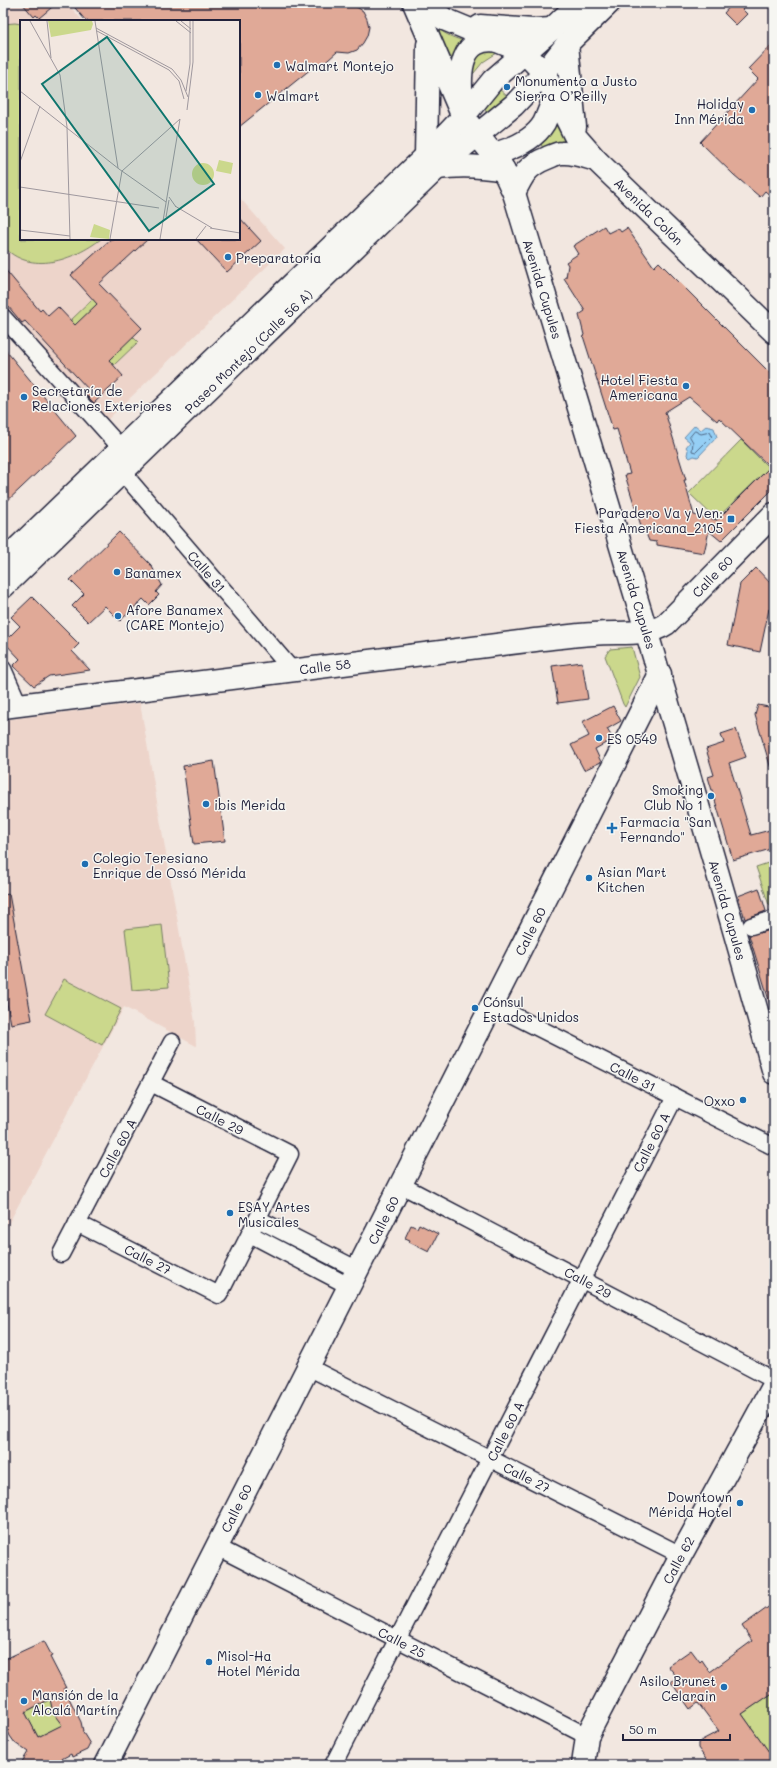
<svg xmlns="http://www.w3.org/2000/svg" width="777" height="1768" font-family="Mali,sans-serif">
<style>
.built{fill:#edd4ca}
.green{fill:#cbd88c;stroke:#767d64}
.water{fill:#95cff5;stroke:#678aab}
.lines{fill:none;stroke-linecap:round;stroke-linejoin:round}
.shore{stroke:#506785;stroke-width:1}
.building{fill:#e0a997;stroke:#22223b;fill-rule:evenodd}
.street-casing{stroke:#22223b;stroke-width:19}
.secondary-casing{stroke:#22223b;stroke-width:25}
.street{stroke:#f6f6f2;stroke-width:16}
.secondary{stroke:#f6f6f2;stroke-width:22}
.poi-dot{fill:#1f6fb2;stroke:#f6f6f2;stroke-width:1.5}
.labels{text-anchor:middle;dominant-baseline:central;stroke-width:3;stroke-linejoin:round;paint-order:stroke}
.poi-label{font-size:13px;fill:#22223b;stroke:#f6f6f2;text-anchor:start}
.street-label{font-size:13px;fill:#22223b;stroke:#f6f6f2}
.inset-road{fill:none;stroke:#9f989e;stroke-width:1}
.view{fill:#0f766e;fill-opacity:0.15;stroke:#0f766e;stroke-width:2}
.inset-edge{fill:none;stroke:#22223b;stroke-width:2}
</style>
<rect width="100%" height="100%" fill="#f2e7e0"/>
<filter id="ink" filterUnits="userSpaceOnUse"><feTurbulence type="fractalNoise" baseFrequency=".025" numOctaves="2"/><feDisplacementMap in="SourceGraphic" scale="8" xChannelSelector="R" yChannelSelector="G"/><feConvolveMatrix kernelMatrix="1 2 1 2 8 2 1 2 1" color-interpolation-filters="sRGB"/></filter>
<g filter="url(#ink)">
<g class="built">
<path d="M3,3H67L83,21H21V239H239V197L285,249L103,424L3,310Z"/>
<path d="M140,703L195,1022L196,1046L124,1007L3,1234V720Z"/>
</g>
<g class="green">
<path d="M15,23L21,24V239H101C74,260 30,276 3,246V24Z"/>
<path d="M439,29C446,35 456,39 465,41L457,75L437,30Z"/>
<path d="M479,47L500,51L483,62L469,79Z"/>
<path d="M498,88L508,97L487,113L482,106Z"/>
<path d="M552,115L571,145L544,151L538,137Z"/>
<path d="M94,298L138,342L114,365L70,321Z"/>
<path d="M741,440L769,468L716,519L689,493Z"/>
<path d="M632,647L640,677L625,707L623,704L605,656L610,649Z"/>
<path d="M774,861V906L769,905L756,867Z"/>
<path d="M162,925L169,987L132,990L125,929Z"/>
<path d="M64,979L121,1009L102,1045L45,1014Z"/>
<path d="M774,1692V1759L742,1714Z"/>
<path d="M53,1698L65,1724L38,1737L25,1712Z"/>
</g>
<path class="water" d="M695,425L701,430L706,426L714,428L717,437L698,457L694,456L690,458L687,455L688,450L686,447L690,442L684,437Z"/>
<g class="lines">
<path class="shore" d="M695,431L701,434L710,432L712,436L696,452L692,451L693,442L690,437Z"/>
</g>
<g class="building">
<path d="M22,3H57L39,18L36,15L34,17Z"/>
<path d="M71,3H350L363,11L367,19L369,27L367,36L363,43L357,50L349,53L337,52L320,67L317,64L239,127V21H86Z"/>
<path d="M733,3H746L742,9L747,14L736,25L724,13Z"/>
<path d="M774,42V199L765,191L760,197L734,175L700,142L758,79L748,69Z"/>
<path d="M239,217L261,241L227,272L196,239H239Z"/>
<path d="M604,226L608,233L618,228L621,232L627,228L654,267L659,262L774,377V488L721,541L709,531L704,553L657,545V542L649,541L644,528L642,529L625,475L630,474L617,429L613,430L583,336L584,335L579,315L585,311L564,278L566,277L568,265L566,262L578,254L573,246ZM689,397L717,421L719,418L770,467L717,520L694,515L684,480H686L665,412Z"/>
<path d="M111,239H148L99,284L142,328L109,360L123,376L94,403L85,394L89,390L25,321L22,323L3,300V267L40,311L42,309L48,316L58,307L75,325L97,304L71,275Z"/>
<path d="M3,347L76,436L3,505Z"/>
<path d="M119,532L151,565L162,585L156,592L159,595L149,605L143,599L120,621L105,606L88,622L72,606L84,594L70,580Z"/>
<path d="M756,568L774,587V615L769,609L760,652L728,645L740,584Z"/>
<path d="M32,597L79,644L72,651L90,670L49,676L34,686L13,666L20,659L4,642L20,626L11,617Z"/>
<path d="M582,662L588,699L558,703L552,666Z"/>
<path d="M758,705L774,708V769H771L755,715Z"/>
<path d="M613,706L621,721L607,729L613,739L595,749L601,762L584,770L571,745L589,736L582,722Z"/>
<path d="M736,729L746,757L729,763L751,835L774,829V848L733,860L708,777L714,775L706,749L724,743L721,734Z"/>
<path d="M214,761L225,841L194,844L183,766Z"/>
<path d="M759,888L766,911L745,919L738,896Z"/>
<path d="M9,894L32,1020L11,1024L3,982V895Z"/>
<path d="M772,930L774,937V1007H771L749,935Z"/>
<path d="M419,1224L438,1234L429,1252L409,1242L410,1240L405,1238L411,1225L417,1228Z"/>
<path d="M774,1603V1692L742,1714L774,1759V1765H710L698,1748V1743L702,1740L719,1731L698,1703L690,1709L671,1682L677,1677L668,1666L691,1650L700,1662L702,1660L710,1672L752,1641L742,1626Z"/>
<path d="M44,1641L52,1656L50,1657L66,1688H64L81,1722L83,1731H82L90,1744L87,1750L72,1757L71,1754L50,1765H20L28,1752L15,1743L10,1736L6,1727L5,1712H3V1660ZM50,1699L53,1713L62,1725L38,1737L25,1712Z"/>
</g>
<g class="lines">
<g class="street-casing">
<g id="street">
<path d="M3,317L121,448"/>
<path d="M123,473L292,670"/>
<path d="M3,669L19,705"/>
<path d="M751,926L774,919"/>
<path d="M493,1005L774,1147"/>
<path d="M401,1185L774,1380"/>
<path d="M258,1219L358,1270"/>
<path d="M77,1223L219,1295L290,1154L151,1083"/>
<path d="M250,1234L349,1286"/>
<path d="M61,1254L172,1042"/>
<path d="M308,1367L681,1555"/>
<path d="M217,1547L587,1736"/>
<path d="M333,1765L675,1097"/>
</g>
</g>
<g class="secondary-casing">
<g id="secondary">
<path d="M414,3L463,117L500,163L514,193C602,486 693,778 774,1073"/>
<path d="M431,3L438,14L444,19L524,52L544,73L575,136L596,160L774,332"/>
<path d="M480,26L533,30L552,29"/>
<path d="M567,44L575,127"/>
<path d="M462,102C459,73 459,35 499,41"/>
<path d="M494,154C512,149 534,140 544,123C548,115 551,105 555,96"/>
<path d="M426,156L428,45"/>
<path d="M437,168C460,165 482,166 504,170"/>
<path d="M514,193C523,174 527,166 547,158C552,156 557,153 562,153C573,152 586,157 596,160"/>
<path d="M3,562L426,156L463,117L493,80L552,29L579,3"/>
<path d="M3,587L437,168L514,105L544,73L567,44L609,3"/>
<path d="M3,707L535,640C554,638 574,635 593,634C616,631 647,637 666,624L774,514"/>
<path d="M106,1765L660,674"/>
<path d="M583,1765L587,1736L681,1555L774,1385"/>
</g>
</g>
<use href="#street" class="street"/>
<use href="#secondary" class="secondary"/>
</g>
</g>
<g class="poi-dot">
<circle cx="277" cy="65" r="4"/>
<circle cx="507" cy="87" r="4"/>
<circle cx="258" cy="95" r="4"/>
<circle cx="752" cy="110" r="4"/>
<circle cx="228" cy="257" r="4"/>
<circle cx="686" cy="386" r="4"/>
<circle cx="24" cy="397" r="4"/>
<rect x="727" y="515" width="8" height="8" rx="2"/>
<circle cx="117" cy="572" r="4"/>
<circle cx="118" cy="616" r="4"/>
<circle cx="599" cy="738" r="4"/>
<circle cx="711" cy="796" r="4"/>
<circle cx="206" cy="804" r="4"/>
<path d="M610 822h4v4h4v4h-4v4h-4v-4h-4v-4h4z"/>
<circle cx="85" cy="864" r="4"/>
<circle cx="589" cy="878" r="4"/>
<circle cx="475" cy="1008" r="4"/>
<circle cx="743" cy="1100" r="4"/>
<circle cx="230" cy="1213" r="4"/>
<circle cx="740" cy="1503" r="4"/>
<circle cx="209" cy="1662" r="4"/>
<circle cx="724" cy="1687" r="4"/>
<circle cx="24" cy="1701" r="4"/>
</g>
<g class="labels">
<g class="poi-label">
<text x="285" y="65">Walmart Montejo</text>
<text x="515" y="80">Monumento a Justo<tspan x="515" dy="15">Sierra O’Reilly</tspan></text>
<text x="266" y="95">Walmart</text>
<text x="744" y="103" text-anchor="end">Holiday<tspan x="744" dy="15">Inn Mérida</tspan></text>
<text x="236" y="257">Preparatoria</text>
<text x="678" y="379" text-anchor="end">Hotel Fiesta<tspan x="678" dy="15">Americana</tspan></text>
<text x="32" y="390">Secretaría de<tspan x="32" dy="15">Relaciones Exteriores</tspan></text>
<text x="723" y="512" text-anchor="end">Paradero Va y Ven:<tspan x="723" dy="15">Fiesta Americana_2105</tspan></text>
<text x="125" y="572">Banamex</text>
<text x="126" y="609">Afore Banamex<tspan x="126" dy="15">(CARE Montejo)</tspan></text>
<text x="607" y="738">ES 0549</text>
<text x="703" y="789" text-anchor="end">Smoking<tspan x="703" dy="15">Club No 1</tspan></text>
<text x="214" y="804">ibis Merida</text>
<text x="620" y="821">Farmacia "San<tspan x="620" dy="15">Fernando"</tspan></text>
<text x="93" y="857">Colegio Teresiano<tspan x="93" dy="15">Enrique de Ossó Mérida</tspan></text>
<text x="597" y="871">Asian Mart<tspan x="597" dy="15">Kitchen</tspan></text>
<text x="483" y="1001">Cónsul<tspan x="483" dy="15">Estados Unidos</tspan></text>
<text x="735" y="1100" text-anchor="end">Oxxo</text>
<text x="238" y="1206">ESAY Artes<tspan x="238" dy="15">Musicales</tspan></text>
<text x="732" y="1496" text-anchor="end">Downtown<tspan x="732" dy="15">Mérida Hotel</tspan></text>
<text x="217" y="1655">Misol-Ha<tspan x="217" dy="15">Hotel Mérida</tspan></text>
<text x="716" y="1680" text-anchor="end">Asilo Brunet<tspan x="716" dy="15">Celarain</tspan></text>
<text x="32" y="1694">Mansión de la<tspan x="32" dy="15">Alcalá Martín</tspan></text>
</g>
<g class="street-label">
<text transform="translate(649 211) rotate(44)">Avenida Colón</text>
<text transform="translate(543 289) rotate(73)">Avenida Cupules</text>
<text transform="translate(248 351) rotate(-44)">Paseo Montejo (Calle 56 A)</text>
<text transform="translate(207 571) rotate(49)">Calle 31</text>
<text transform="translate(712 576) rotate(-46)">Calle 60</text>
<text transform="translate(637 599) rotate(73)">Avenida Cupules</text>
<text transform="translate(325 666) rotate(-7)">Calle 58</text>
<text transform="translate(728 910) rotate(74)">Avenida Cupules</text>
<text transform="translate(530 931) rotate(-63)">Calle 60</text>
<text transform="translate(633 1076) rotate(27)">Calle 31</text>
<text transform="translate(220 1119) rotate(27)">Calle 29</text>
<text transform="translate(651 1142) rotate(-63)">Calle 60 A</text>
<text transform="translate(117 1148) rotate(-62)">Calle 60 A</text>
<text transform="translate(383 1220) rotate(-63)">Calle 60</text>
<text transform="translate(148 1259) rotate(27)">Calle 27</text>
<text transform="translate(588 1282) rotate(28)">Calle 29</text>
<text transform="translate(505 1431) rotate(-63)">Calle 60 A</text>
<text transform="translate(527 1477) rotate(27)">Calle 27</text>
<text transform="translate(236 1508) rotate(-63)">Calle 60</text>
<text transform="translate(678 1560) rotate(-62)">Calle 62</text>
<text transform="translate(402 1642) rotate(27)">Calle 25</text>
</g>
</g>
<g transform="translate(20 20)">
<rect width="220" height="220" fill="#f2e7e0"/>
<path d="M28,1H72L73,4L71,10L31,17ZM199,140L213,143L211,154L196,151ZM172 154a11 11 0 1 1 22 0a11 11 0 1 1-22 0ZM74,204L90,210L89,219L70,217Z" fill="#cbd88c"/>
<path class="inset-road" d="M10,1L40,55L47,107L50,219M27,1L31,38M75,1L98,148M156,1L171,13M161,1L171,9M76,8L152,49L161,60L168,77M77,11L149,50L159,61L164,79M0,71L99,149L146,182M166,71L170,44V1M167,90L173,42V1M0,142L20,86M102,151L160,99M0,167L139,188M149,177L156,187M155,186L192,208M146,197L149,180M190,208L220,213M0,210L50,216M90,219L102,151M140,219L160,99M176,219L186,206"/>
<path class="view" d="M87,17L194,164L129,211L22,64Z"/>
<rect width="220" height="220" class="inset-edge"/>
</g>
<rect width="777" height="1768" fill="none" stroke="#f6f6f2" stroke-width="16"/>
<rect x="8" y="8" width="761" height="1752" fill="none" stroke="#22223b" stroke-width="1.5" filter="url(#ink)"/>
<path d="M623 1734v6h107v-6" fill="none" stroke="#22223b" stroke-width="2"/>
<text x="629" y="1734" font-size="12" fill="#22223b" stroke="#f6f6f2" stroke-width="3" paint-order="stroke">50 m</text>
</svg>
